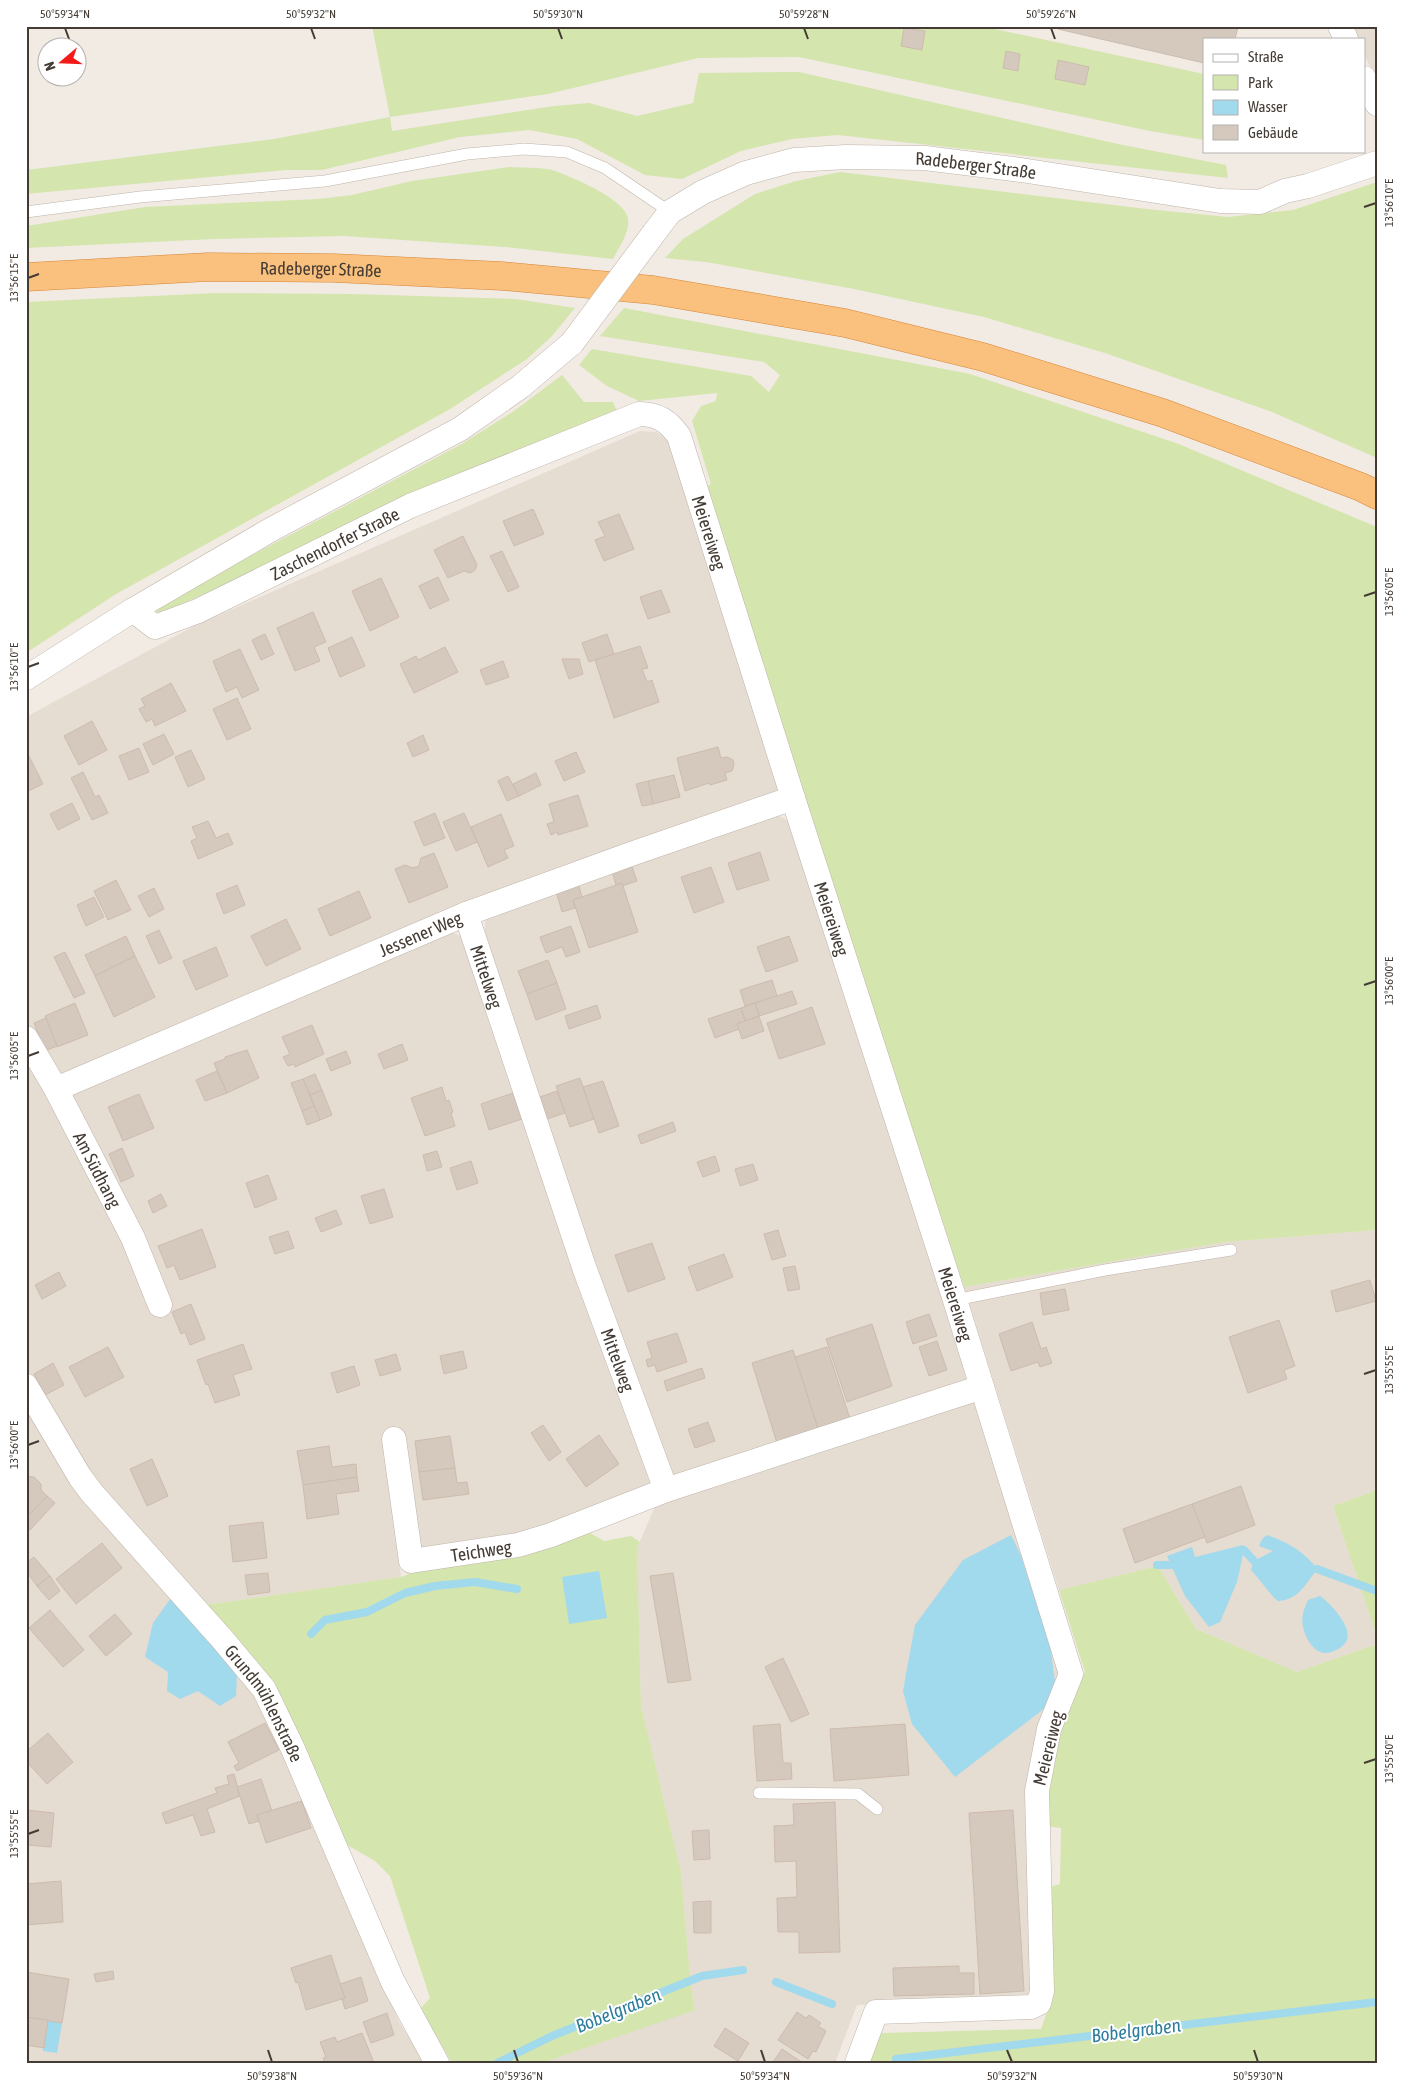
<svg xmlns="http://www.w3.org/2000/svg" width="1403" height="2089" font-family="'Asap Condensed',sans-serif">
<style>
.residential{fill:#e5dcd2}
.green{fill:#d4e5ad}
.water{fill:#a1d9ed}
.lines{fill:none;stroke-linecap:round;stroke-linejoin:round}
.stream{stroke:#a1d9ed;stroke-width:8}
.building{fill:#d5c8bd;stroke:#cdbcad}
.service-casing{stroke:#bfb4aa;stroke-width:12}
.minor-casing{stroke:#bfb4aa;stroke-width:25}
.trunk-casing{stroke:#d88537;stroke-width:29}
.service{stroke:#fff;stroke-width:11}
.minor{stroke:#fff;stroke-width:24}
.trunk{stroke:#fac07d;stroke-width:28}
.minor-bridge-casing{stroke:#bfb4aa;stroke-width:25;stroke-linecap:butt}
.minor-bridge{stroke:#fff;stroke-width:24}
.ticks{fill:none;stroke:#433b34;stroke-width:2}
.labels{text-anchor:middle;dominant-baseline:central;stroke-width:4;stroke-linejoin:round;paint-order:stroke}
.street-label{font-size:18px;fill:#433b34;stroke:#fff}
.water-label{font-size:19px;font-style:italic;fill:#2e7d9c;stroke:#fff}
.neatline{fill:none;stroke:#433b34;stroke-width:2}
.ticks-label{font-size:12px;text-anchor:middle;fill:#433b34}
</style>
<rect width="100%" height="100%" fill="#f1ebe4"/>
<g class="residential">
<path d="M1351,26H1377V81L1364,54V39H1357Z"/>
<path d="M640,431L656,432L669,441L781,786L770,799L556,869L481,899L67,1076L54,1072L26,1026V717L196,625Z"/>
<path d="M776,814L790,822L972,1383L669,1480L484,939L486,915Z"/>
<path d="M450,932L464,937L655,1485L550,1530L418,1555L401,1435L383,1436L401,1577L205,1605L86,1472L26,1368V1051L67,1100L80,1087Z"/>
<path d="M1377,1230V1490L1333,1506L1377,1637V1644L1297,1672L1196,1629L1158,1566L1059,1590L964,1287L1225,1242Z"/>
<path d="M977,1397L1061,1671L1032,1994L857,2005L835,2063H542L695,2009L690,1977L681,1872L641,1705L637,1548L657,1502Z"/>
<path d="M26,1399L240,1673L289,1753L399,2022L425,2063H26Z"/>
</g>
<g class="green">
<path d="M372,26H981L1204,74V140L1150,131L799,57L698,58L548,94L390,117L392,131L554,106L589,103L637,116L693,103L699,73L799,72L1118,144L1226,165L1228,178L838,135L792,139L741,151L682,179L645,175L577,139L529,130L460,137L322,170H286L26,194V170L274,139L390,117Z"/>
<path d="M509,167C522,168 539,167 552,170C570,176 626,199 628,219C630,232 619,247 613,259L505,247L344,236L214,239L26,248V226L145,207L318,199L352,195L412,181Z"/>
<path d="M840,172L1147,209L1228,217L1293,210L1377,182V458L1272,412L1108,354L984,317L854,289L706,262L665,258L683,239L755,194L796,181Z"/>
<path d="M216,293L352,294L516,299L575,308L552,336L527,359L450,409L116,594L26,653V302Z"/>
<path d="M624,308L970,374L1176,443L1377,527V1230L1225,1242L964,1287L703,488L711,484L692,421L701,406L716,401L717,393L639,401L607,386L579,365L592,349L751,376L769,392L780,375L764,362L600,336Z"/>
<path d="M562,375L584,402H613L617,411L159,614L154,607L460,445L514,411Z"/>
<path d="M1377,1490V1637L1333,1506Z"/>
<path d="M590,1533L604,1541L631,1536L640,1542L637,1548L641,1705L681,1872L690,1977L695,2010L542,2063H452L420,2009L430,1998L390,1876L375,1861L342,1842L205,1605L401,1577L419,1570L538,1551Z"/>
<path d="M1158,1566L1196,1629L1297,1672L1377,1644V2063H868L880,2033L1041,2029L1049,2006L1047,1888L1060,1884L1061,1828L1045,1826L1044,1791L1058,1729L1085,1672L1059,1590Z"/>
</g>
<g class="water">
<path d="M1011,1535L1021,1556L1050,1645L1055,1682L1045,1708L955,1777L912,1724L903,1691L915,1625L963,1560Z"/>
<path d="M1267,1535C1287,1542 1305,1552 1317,1569C1306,1584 1298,1600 1278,1601C1271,1596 1259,1578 1251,1570L1254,1561L1273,1551L1259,1546L1262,1539Z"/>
<path d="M1243,1545L1244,1550L1237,1582L1220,1622L1209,1627L1185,1596L1167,1556L1192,1547L1195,1557Z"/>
<path d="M599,1571L607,1618L569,1624L562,1577Z"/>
<path d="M1320,1596C1330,1603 1352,1626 1347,1640C1345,1644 1340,1649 1336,1650C1322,1658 1312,1649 1306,1636C1300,1622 1302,1613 1308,1600Z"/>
<path d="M171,1598L237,1673L236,1696L220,1706L198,1691L180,1699L167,1691L168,1672L145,1657L153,1623Z"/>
<path d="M48,2020L62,2023L57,2053L43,2051Z"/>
</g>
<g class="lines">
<g class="stream">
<path d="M1244,1550L1254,1561"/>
<path d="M1157,1565H1171"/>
<path d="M1317,1569L1377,1591"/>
<path d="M311,1634L325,1620L367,1612L405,1593L435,1586L475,1582L517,1589"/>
<path d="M776,1982L832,2004"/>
<path d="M896,2059L1377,2002"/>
<path d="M497,2063L552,2036L702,1976L743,1970"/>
</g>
</g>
<g class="building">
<path d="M1059,26H1235L1238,27L1235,39H1204V63L1058,29Z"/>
<path d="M904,28L925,31L922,50L901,46Z"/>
<path d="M1006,51L1020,54L1018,71L1003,68Z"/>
<path d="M1058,60L1089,67L1085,85L1055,79Z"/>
<path d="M533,509L544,534L514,546L503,521Z"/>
<path d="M619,514L634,549L604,561L595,540L605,536L598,522Z"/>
<path d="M463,536L477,565L475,570L470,573L464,571L448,578L434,550Z"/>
<path d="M502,551L519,587L508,592L490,556Z"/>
<path d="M438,577L449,600L430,609L419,586Z"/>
<path d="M381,578L399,617L370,631L352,591Z"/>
<path d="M661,590L670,612L648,619L640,597Z"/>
<path d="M313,612L326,642L314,647L320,661L295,671L277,628Z"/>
<path d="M265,634L274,654L261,660L252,640Z"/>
<path d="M607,634L614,654L589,662L582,643Z"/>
<path d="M352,637L365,666L340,677L328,648Z"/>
<path d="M640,646L648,668L642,669L647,682L652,680L659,702L614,718L595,660Z"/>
<path d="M445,647L458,672L414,693L400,664L416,656L418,660Z"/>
<path d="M240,649L259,690L242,698L237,687L226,692L213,661Z"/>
<path d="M562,659H579L583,674L569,679Z"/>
<path d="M503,661L509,677L486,685L480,670Z"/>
<path d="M171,683L186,711L155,726L152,719L146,722L139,709L145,706L141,699Z"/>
<path d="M237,698L251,729L227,740L213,709Z"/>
<path d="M92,721L107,750L79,765L64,736Z"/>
<path d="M164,734L174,754L153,765L143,744Z"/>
<path d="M423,735L429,750L413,757L407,743Z"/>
<path d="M718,747L721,758L727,757L733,760L734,765L732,771L725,773L727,780L710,785L709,783L685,791L677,758Z"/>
<path d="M139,748L149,772L129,780L119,756Z"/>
<path d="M191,750L205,779L188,787L175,757Z"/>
<path d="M576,752L585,772L564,781L555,761Z"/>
<path d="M28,754L43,784L26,792V755Z"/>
<path d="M83,772L95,797L99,795L108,813L92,820L71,778Z"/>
<path d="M536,773L541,785L519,796L513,784Z"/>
<path d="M674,775L680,797L653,804L648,781Z"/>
<path d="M508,776L519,796L507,801L498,781Z"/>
<path d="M648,781L653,804L642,806L636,784Z"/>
<path d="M578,795L588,826L558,835L557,832L551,835L547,824L554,822L549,804Z"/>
<path d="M72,803L80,819L58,830L50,814Z"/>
<path d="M435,813L445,838L424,846L414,822Z"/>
<path d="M464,813L477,842L456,851L443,822Z"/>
<path d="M501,814L514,846L504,850L508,858L488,867L471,827Z"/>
<path d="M208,821L216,838L228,833L233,844L198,859L191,841L197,838L192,827Z"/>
<path d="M760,852L769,880L737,890L728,863Z"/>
<path d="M434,853L448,887L409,903L395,869L405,865L413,868L419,866L421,858Z"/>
<path d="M631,864L637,881L622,886V883L616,885L612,871Z"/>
<path d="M711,867L724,902L694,913L681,877Z"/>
<path d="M116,880L131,910L108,920L94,891Z"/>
<path d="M578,883L582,897L573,900L575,908L562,912L556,891Z"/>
<path d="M622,883L638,932L589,948L573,900Z"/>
<path d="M237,885L245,905L224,914L216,894Z"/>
<path d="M154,888L164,909L149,917L138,896Z"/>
<path d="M359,891L371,918L330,936L318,909Z"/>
<path d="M94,897L104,917L86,926L77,905Z"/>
<path d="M286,919L301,949L266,966L251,936Z"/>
<path d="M571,926L580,952L566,957L562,947L546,953L540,937Z"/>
<path d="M159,930L172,958L159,964L146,936Z"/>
<path d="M126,936L135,956L95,976L85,955Z"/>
<path d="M789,936L798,961L766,972L757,947Z"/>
<path d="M216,947L228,976L196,990L183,961Z"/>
<path d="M65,952L85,993L74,998L54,957Z"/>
<path d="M135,956L155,997L114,1017L95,976Z"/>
<path d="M548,960L557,983L527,994L518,971Z"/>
<path d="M772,980L777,996L745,1006L740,990Z"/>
<path d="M557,983L566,1009L536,1020L527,994Z"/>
<path d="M792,991L797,1004L759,1016L755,1003Z"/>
<path d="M75,1003L88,1035L57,1047L45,1016Z"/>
<path d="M755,1003L759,1016L745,1021L741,1008Z"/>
<path d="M597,1005L601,1018L569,1029L565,1016Z"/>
<path d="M812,1007L825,1044L779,1059L767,1023Z"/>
<path d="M741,1008L745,1021L737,1024L739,1029L715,1038L708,1019Z"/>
<path d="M759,1016L764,1031L742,1039L737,1024Z"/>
<path d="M46,1018L57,1046L45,1051L34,1023Z"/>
<path d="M312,1025L324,1054L295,1067L294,1064L288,1066L283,1057L290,1054L282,1037Z"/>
<path d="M402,1044L408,1060L384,1069L378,1054Z"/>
<path d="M247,1050L259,1078L227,1093L214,1063L225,1059V1057Z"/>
<path d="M346,1051L351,1063L331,1071L326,1059Z"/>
<path d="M217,1071L227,1093L205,1101L196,1080Z"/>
<path d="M315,1074L322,1090L310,1095L303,1079Z"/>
<path d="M580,1078L594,1119L570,1127L556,1086Z"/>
<path d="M303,1079L314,1106L302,1111L291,1083Z"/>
<path d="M603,1081L619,1126L599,1133L583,1087Z"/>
<path d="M442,1087L446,1101L449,1100L453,1112L451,1113L455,1126L425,1136L411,1098Z"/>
<path d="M322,1090L332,1115L320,1120L310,1095Z"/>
<path d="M557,1091L565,1113L544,1120L537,1098Z"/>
<path d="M513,1093L522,1119L489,1130L481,1104Z"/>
<path d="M139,1094L154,1128L123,1141L108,1107Z"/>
<path d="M314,1106L320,1120L307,1125L302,1111Z"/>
<path d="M673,1122L676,1131L641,1144L638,1135Z"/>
<path d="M122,1148L134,1176L121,1182L109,1154Z"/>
<path d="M437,1151L442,1167L427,1171L423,1155Z"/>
<path d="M715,1156L720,1171L703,1177L697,1162Z"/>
<path d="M471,1161L478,1183L457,1190L450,1168Z"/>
<path d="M753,1164L758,1180L740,1186L735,1169Z"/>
<path d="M268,1175L277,1199L255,1208L246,1183Z"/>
<path d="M384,1189L393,1217L370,1224L361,1196Z"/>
<path d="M161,1194L167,1206L153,1213L148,1201Z"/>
<path d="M336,1210L342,1224L321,1232L315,1218Z"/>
<path d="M202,1229L216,1267L180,1280L174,1265L167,1268L158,1246Z"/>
<path d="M778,1230L786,1256L772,1260L764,1234Z"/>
<path d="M288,1231L294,1248L275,1254L269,1237Z"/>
<path d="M652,1243L665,1279L628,1292L615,1255Z"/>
<path d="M724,1254L733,1277L697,1291L688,1267Z"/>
<path d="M795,1266L800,1289L788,1291L783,1268Z"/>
<path d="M59,1272L66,1286L42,1299L35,1285Z"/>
<path d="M1370,1280L1376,1301L1336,1312L1331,1291Z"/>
<path d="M1065,1289L1069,1310L1043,1315L1040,1293Z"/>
<path d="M191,1304L205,1339L190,1345L185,1332L181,1334L172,1312Z"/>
<path d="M929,1314L937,1336L913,1344L906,1322Z"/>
<path d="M1279,1320L1295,1366L1284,1370L1287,1379L1248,1393L1229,1337Z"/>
<path d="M1032,1322L1041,1349L1046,1347L1052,1363L1040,1367L1038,1362L1011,1371L999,1334Z"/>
<path d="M872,1324L892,1386L847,1402L826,1339Z"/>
<path d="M677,1333L687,1362L657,1372L655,1365L648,1367L646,1360L652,1358L647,1342Z"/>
<path d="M937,1341L947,1370L929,1376L919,1347Z"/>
<path d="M243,1344L252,1369L233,1375L240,1395L215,1403L208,1384L206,1385L197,1360Z"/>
<path d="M108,1347L124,1377L85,1397L69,1367Z"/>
<path d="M827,1347L850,1419L818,1429L795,1357Z"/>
<path d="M793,1350L818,1429L777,1443L752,1363Z"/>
<path d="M463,1351L467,1368L444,1374L440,1356Z"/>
<path d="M396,1354L401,1370L380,1376L375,1360Z"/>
<path d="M53,1363L64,1385L45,1395L34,1374Z"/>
<path d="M354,1366L360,1385L337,1393L331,1373Z"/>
<path d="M702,1368L705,1378L667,1391L664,1381Z"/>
<path d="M708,1422L715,1441L695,1448L688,1429Z"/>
<path d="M543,1425L561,1452L549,1461L531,1433Z"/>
<path d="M599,1435L619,1464L586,1487L566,1459Z"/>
<path d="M450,1436L455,1468L419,1472L415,1441Z"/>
<path d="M329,1446L332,1467L356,1464L357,1477L303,1485L297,1451Z"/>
<path d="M152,1459L168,1496L147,1506L130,1469Z"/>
<path d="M455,1468L457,1483L467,1482L469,1494L423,1500L419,1472Z"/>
<path d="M26,1476L34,1477L41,1484V1490L47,1496L26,1518Z"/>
<path d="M357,1477L359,1491L336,1494L339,1514L307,1519L303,1485Z"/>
<path d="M1241,1486L1255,1525L1207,1543L1192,1504Z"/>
<path d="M47,1496L55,1503L30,1530L26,1526V1518Z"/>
<path d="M1192,1504L1205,1537L1135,1563L1123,1529Z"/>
<path d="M263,1522L267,1558L233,1562L229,1526Z"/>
<path d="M102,1543L122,1568L76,1604L56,1579Z"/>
<path d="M34,1557L50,1576L37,1586L26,1571V1563Z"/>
<path d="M268,1573L270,1592L248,1595L245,1575Z"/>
<path d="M673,1573L691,1680L668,1683L650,1576Z"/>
<path d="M50,1576L60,1591L49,1600L37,1586Z"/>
<path d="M50,1610L84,1650L63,1667L29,1628Z"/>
<path d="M115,1614L132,1634L106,1656L89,1636Z"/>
<path d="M783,1658L809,1714L791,1722L765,1667Z"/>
<path d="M265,1723L279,1750L237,1771L234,1766L239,1763L228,1742Z"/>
<path d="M780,1724L783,1763H791L792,1779L757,1781L753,1726Z"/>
<path d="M905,1724L909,1775L834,1781L830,1729Z"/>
<path d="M48,1733L73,1762L47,1784L26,1761V1752Z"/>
<path d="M234,1774L240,1796L207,1809L215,1832L201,1836L193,1815L166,1824L162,1813L217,1793L215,1788L229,1784L227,1776Z"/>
<path d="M261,1779L272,1811L257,1815L259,1821L249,1824L237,1787Z"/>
<path d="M302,1801L311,1828L266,1843L257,1815Z"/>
<path d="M835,1802L840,1952L799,1953V1932H778L777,1898L797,1897L796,1861L775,1862L774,1826L794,1825L793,1804Z"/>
<path d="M26,1810L54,1813L51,1847L26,1845Z"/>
<path d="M1013,1810L1024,1991L980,1994L969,1813Z"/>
<path d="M709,1830L710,1859L694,1860L692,1831Z"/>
<path d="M61,1881L63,1922L26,1925V1884Z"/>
<path d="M711,1901V1933H694L693,1902Z"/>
<path d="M331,1955L345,1998L306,2010L298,1982L296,1983L291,1968Z"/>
<path d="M959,1966V1973H974V1994L894,1996L893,1968Z"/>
<path d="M113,1971L114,1979L96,1982L94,1974Z"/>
<path d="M26,1972L69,1979L62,2023L26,2017Z"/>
<path d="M361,1977L368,2001L345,2009L342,1999L345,1998L340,1984Z"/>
<path d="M797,2012L806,2018L809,2015L821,2023L818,2026L826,2031L816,2052L813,2051L808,2059L778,2040Z"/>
<path d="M387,2013L394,2035L371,2043L363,2022Z"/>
<path d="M26,2017L48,2020L44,2048L26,2045Z"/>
<path d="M725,2028L749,2043L738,2061L714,2046Z"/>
<path d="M362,2033L374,2063H325L323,2058L326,2057L320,2042L335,2037L337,2042Z"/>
<path d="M782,2049L803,2063L773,2062Z"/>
</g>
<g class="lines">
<g class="service-casing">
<g id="service">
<path d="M26,212L140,197L325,181L467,154L524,149L567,152L605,168L670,212"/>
<path d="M955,1300L1105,1270L1231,1250"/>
<path d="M759,1793L858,1794L877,1809"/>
</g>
</g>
<g class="minor-casing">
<g id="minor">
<path d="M1340,26L1346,39"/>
<path d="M1364,78L1377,104"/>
<path id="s1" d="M654,233L670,212L703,192L746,173L794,160L846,157L925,158L1021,170L1220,201L1260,202L1285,191L1308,186L1377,163"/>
<path id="s2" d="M133,610L155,627L198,611L410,506L639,414C658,414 668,421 679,436L793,798L955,1300L1071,1674L1049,1729L1037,1791L1042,1991L1039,2003L1031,2007L876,2012L857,2063"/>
<path d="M26,678L133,610L272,529L460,429L520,387L572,343"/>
<path id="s3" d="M466,914L584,1267L666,1490"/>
<path id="s4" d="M26,1038L56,1089L133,1238L160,1305"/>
<path id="s5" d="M56,1089L466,914L631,854L793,798"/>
<path id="s6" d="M26,1386L80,1477L92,1493L223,1640L264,1689L293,1749L393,1982L437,2063"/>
<path id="s7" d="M394,1439L411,1561L518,1545L551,1535L666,1490L982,1387"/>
</g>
</g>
<g class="trunk-casing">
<g id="trunk">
<path id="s8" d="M26,277L208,267L334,268L502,276L653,290L845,323L983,357L1163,413L1361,487L1377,495"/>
</g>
</g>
<use href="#service" class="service"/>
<use href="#minor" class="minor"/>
<use href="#trunk" class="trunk"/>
<g class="minor-bridge-casing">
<path id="minor-bridge" d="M572,343L654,233"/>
</g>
<use href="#minor-bridge" class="minor-bridge"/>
</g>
<path class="ticks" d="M65,28L69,39M311,28L315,39M558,28L562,39M804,28L808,39M1051,28L1055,39M1364,207L1376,203M28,278L39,274M1364,596L1376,592M28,667L39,663M1364,985L1376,981M28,1056L39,1052M1364,1374L1376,1370M28,1445L39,1441M1364,1763L1376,1759M28,1834L39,1830M268,2050L272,2062M514,2050L518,2062M761,2050L765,2062M1007,2050L1012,2062M1254,2050L1258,2062"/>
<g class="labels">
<g class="street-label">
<text stroke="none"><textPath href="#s1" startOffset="344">Radeberger Straße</textPath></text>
<text stroke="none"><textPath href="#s8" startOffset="295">Radeberger Straße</textPath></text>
<text stroke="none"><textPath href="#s2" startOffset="706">Meiereiweg</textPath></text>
<text stroke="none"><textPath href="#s2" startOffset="226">Zaschendorfer Straße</textPath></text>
<text stroke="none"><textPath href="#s2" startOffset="1111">Meiereiweg</textPath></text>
<text stroke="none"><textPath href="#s5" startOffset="396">Jessener Weg</textPath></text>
<text stroke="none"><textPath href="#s3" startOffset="66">Mittelweg</textPath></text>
<text stroke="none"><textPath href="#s4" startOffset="150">Am Südhang</textPath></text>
<text stroke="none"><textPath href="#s2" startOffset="1516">Meiereiweg</textPath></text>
<text stroke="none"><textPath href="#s3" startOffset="471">Mittelweg</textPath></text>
<text stroke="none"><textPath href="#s7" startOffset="194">Teichweg</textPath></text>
<text stroke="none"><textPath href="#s6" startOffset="399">Grundmühlenstraße</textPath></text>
<text transform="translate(1048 1748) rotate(-76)">Meiereiweg</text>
</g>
<g class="water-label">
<text transform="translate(618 2010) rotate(-22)">Bobelgraben</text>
<text transform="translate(1136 2030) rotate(-7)">Bobelgraben</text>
</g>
</g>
<rect width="1403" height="2089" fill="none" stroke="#ffffff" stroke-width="55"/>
<rect x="1203" y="38" width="162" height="115" fill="#ffffff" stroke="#b4b1ae"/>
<rect x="1213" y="54" width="25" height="8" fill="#ffffff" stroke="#b4b1ae"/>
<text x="1248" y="62" font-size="15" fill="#433b34">Straße</text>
<rect x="1213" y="75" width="25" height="15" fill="#d4e5ad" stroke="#b4b1ae"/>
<text x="1248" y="88" font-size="15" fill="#433b34">Park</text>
<rect x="1213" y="100" width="25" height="15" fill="#a1d9ed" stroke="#b4b1ae"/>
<text x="1248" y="112" font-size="15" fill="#433b34">Wasser</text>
<rect x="1213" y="125" width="25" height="15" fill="#d5c8bd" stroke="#b4b1ae"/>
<text x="1248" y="138" font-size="15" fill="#433b34">Gebäude</text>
<g transform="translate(62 62) rotate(251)"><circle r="24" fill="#ffffff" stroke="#b4b1ae"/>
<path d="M0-4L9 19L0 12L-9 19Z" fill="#f31a19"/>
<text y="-8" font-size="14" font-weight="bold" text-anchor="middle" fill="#433b34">N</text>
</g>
<rect x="28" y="28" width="1348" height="2034" class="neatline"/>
<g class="ticks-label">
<text x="65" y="18">50°59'34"N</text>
<text x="311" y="18">50°59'32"N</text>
<text x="558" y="18">50°59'30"N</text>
<text x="804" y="18">50°59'28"N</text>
<text x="1051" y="18">50°59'26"N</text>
<text transform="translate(1389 203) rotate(-90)" y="4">13°56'10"E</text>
<text transform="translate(14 278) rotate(-90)" y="4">13°56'15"E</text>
<text transform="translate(1389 592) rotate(-90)" y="4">13°56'05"E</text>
<text transform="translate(14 667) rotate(-90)" y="4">13°56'10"E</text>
<text transform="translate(1389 981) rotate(-90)" y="4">13°56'00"E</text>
<text transform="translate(14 1056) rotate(-90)" y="4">13°56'05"E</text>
<text transform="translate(1389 1370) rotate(-90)" y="4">13°55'55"E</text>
<text transform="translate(14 1445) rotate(-90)" y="4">13°56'00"E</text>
<text transform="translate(1389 1759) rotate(-90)" y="4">13°55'50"E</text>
<text transform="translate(14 1834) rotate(-90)" y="4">13°55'55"E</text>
<text x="272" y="2080">50°59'38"N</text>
<text x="518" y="2080">50°59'36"N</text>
<text x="765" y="2080">50°59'34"N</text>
<text x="1012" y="2080">50°59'32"N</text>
<text x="1258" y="2080">50°59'30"N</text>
</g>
</svg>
